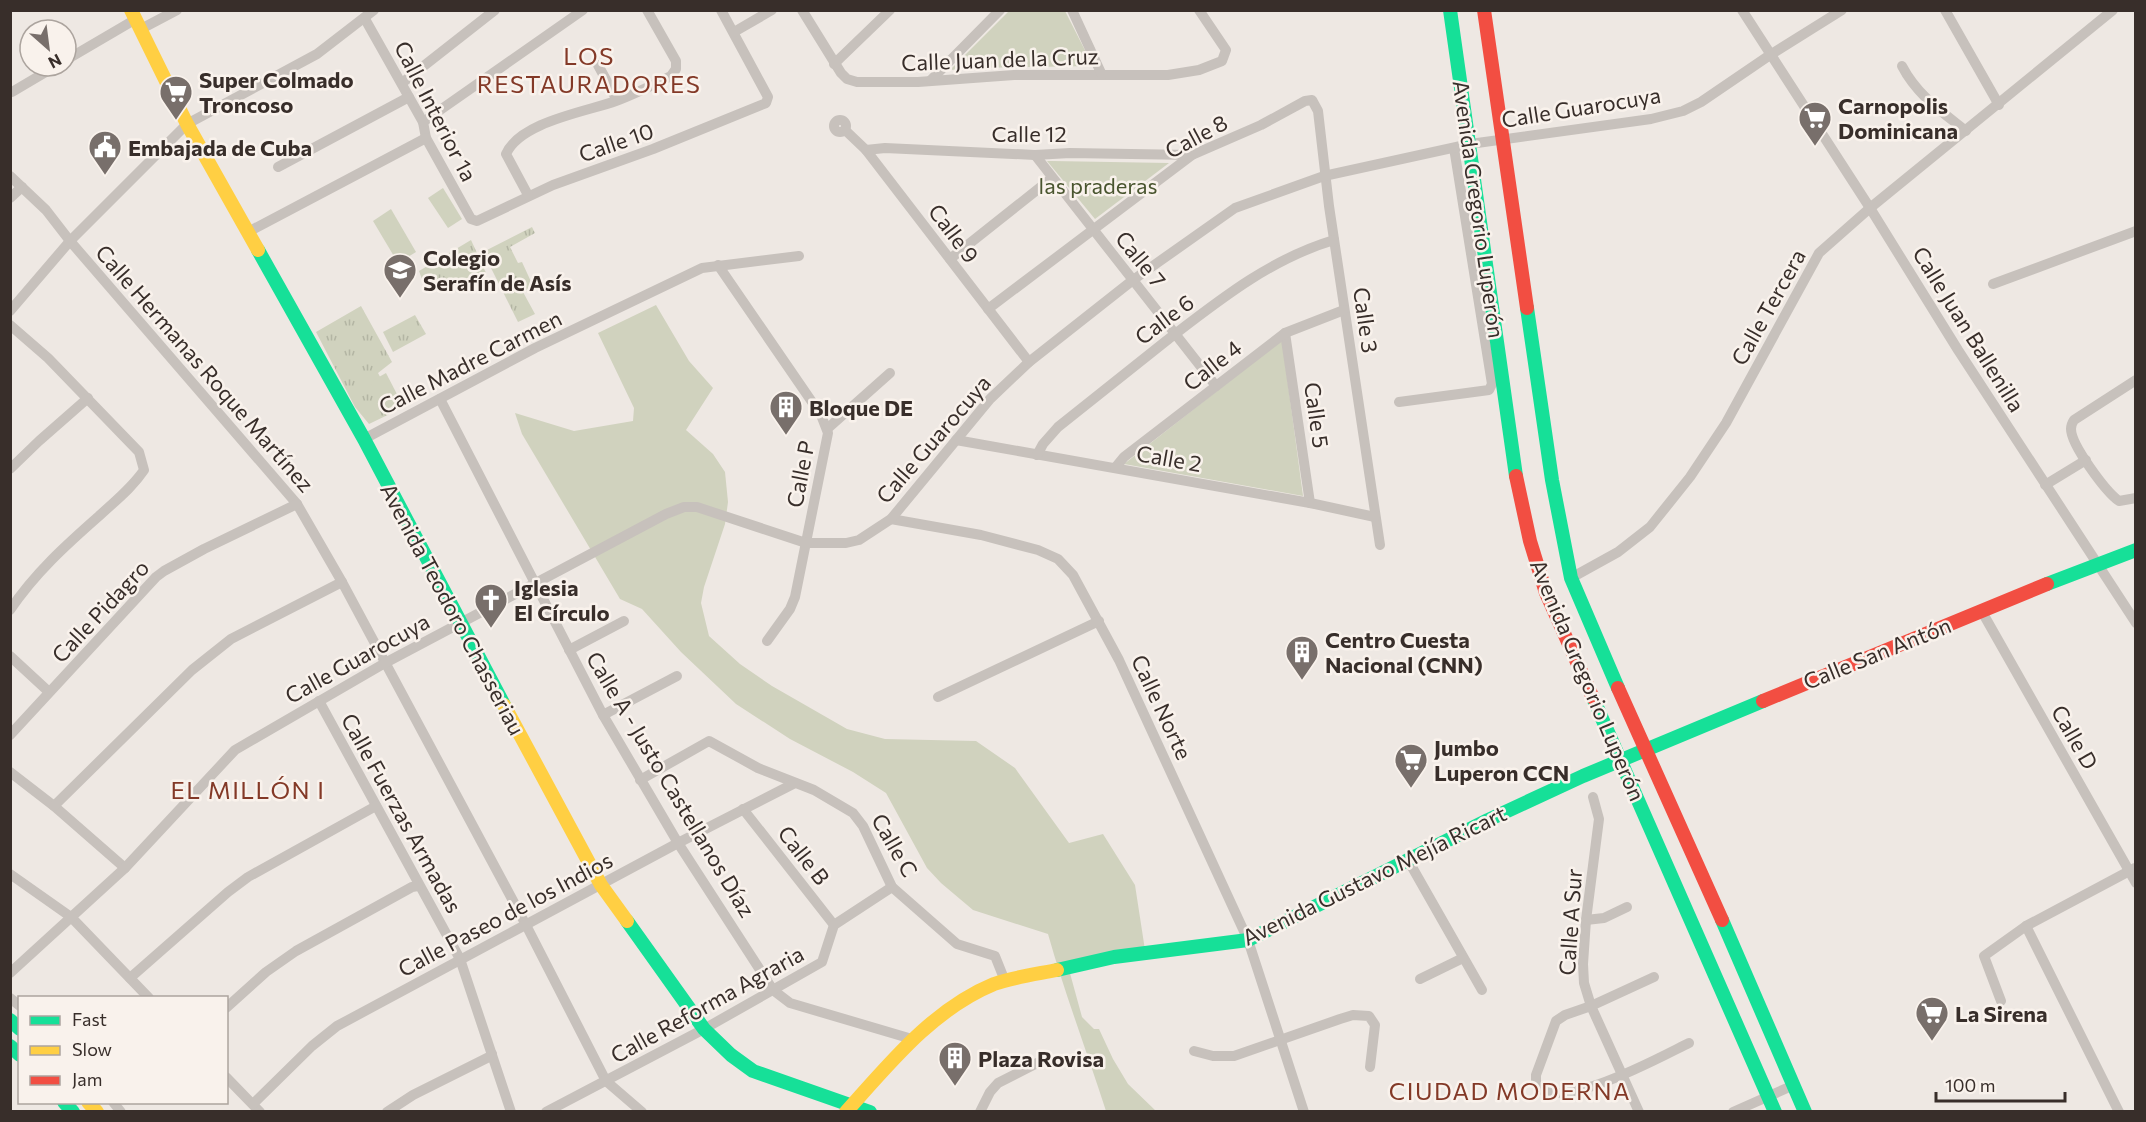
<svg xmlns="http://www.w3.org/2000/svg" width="2146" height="1122" font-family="Commissioner,sans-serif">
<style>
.grass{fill:url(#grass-tufts)}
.park{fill:#d0d2be}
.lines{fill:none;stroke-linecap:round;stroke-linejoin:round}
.street{stroke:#c7c1bc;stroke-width:10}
.fast{stroke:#16e098;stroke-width:14}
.slow{stroke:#ffcf43;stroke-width:14}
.jam{stroke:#f24e42;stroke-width:14}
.labels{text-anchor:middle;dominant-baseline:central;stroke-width:5;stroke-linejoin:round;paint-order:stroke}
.street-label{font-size:22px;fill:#382e2a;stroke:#f9f2ec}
.poi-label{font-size:22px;font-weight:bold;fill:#382e2a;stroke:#f9f2ec;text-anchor:start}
.park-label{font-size:22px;fill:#49552f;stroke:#f9f2ec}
.neighbourhood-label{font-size:24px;letter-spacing:1.5px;fill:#833927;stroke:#f9f2ec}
</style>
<defs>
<pattern id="grass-tufts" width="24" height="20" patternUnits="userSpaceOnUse" patternTransform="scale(1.5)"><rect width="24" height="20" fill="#d0d2be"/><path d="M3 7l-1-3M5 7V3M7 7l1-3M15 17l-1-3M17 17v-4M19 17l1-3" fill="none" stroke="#b3b5a3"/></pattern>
</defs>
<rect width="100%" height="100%" fill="#eee8e3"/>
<g class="grass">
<path d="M532,227L535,233L510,247L518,263L522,262L533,286L523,292L535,314L518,322L483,252Z"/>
<path d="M471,240L487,275L427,293L419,271Z"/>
<path d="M361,306L392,362L378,373L398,410L369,424L355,407L316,332Z"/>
<path d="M415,315L426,334L393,352L383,332Z"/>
</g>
<g class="park">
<path d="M1010,10L1065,11L1093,66L977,68L950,70Z"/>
<path d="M1047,161H1052L1169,163L1095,219Z"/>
<path d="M443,188L462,219L448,228L428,198Z"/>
<path d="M391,209L416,252L398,263L373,221Z"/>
<path d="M656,305L689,361L713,388L686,430L713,454L725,472L728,502L725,524L704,587L701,603L709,636L740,664L772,686L847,729L885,739L976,741L1015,768L1069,843L1103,834L1135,885L1145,950L1068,966L1082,1017L1094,1029H1099L1113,1059L1128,1084L1156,1111H1106C1087,1052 1065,994 1048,934L973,910L941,883L927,868L886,793L853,772L790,739L736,704L681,652L642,609L620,599L522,434L515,413L574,431L633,421L634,408L598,333Z"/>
<path d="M1282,340L1303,496L1124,464Z"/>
<path d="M386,373L400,400L385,408L370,382Z"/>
</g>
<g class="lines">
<g class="street">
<path d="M802,10L841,73L847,79L857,82H918L1014,75H1168L1199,70L1222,61L1226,50L1199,10"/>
<path d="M1072,10L1102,75"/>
<path d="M1742,10L1870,208L1958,350L2136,623"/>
<path d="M1945,10L1999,105"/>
<path d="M365,19L423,122L426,138L471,219L477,221L553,185L653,149L766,103L768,97L721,10"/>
<path d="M141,29L177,10"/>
<path d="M734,32L772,10"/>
<path d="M66,60L136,19"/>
<path d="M834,64L890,10"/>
<path d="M598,65L617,100"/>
<path d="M1902,66C1917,95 1941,111 1966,131"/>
<path d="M931,80L1000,10"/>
<path d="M402,83L495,10"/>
<path d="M12,92L56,66"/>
<circle cx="840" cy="126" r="6"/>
<path d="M423,122L583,10"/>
<path d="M845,130L866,150L1029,362"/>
<path d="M866,150L885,148L1035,155L1070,153L1192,155"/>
<path d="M1035,155L1216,386"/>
<path d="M278,167L409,97"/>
<path d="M10,176L46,210L70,241L297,504L342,582L526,925L606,1081L642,1112"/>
<path d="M528,195L506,154C520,122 585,112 616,101C635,94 653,85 671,76L676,69V61L647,10"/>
<path d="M10,198L22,187"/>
<path d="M248,232L426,138"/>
<path d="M950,259L1052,178"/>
<path d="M718,265L821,415L828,433L795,597L790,609L767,641"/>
<path d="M1993,284L2136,231"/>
<path d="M988,309L1192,155L1261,125L1305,101L1312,100L1318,111L1329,206L1380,545"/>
<path d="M10,311L70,241L187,124L317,54L374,10"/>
<path d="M10,325L48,358L139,452L144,470C132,488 115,501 99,516C66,545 35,573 10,610"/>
<path d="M1285,333L1310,503"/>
<path d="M2136,380L2074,420C2072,423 2071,426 2071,429C2071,445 2106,492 2119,501L2136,498"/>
<path d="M440,399L603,715L678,843L773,990L790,1003L912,1039"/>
<path d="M1399,402L1489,390L1492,384L1454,148"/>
<path d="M827,429L890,373"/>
<path d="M364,439L535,348L702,268L799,256"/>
<path d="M956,440L1310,503L1375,517"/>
<path d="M1037,455L1043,444L1058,427C1094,398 1130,370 1166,341C1218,301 1270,259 1334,240"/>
<path d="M1115,468L1124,457L1285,333L1344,310"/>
<path d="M10,469L39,441L88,398"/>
<path d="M2045,485L2086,460"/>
<path d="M891,519L981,535L1038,550L1058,559L1073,575L1119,660L1248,940L1304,1112"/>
<path d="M1571,578L1618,552L1650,527L1690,477L1726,423L1819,253L1870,208L2113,10"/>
<path d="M1981,610L2136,883"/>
<path d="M569,650L624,621"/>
<path d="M10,656L49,692"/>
<path d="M938,697L1099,621"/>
<path d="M319,701L460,959L511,1112"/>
<path d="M603,715L677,676"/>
<path d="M10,735L156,577L164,571L204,549L297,504"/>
<path d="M10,772L54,806L125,868"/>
<path d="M640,780L709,741L758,768L814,790L853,813L863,826L892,887L957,944L995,956L1005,981"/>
<path d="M1593,797L1599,819L1586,920L1583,964L1584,983L1591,1006L1639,1112"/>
<path d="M54,806L192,670L231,639L342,582"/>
<path d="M743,809L834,925"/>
<path d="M1408,860L1482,990"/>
<path d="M10,874L71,917L149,998"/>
<path d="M1586,920L1604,918L1627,907"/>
<path d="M2026,926L2119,1112"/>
<path d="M10,973L125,868L235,750L385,663L666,514L684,507H697L806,543H846L859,540L891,519L990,399L1029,362L1133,280L1235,208L1324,176L1470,144L1651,119L1683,111L1701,102L1770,55L1842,10"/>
<path d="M1654,977L1591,1006L1565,1015L1556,1021L1536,1075V1085C1558,1114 1662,1056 1689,1043"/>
<path d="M130,978L228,892L248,877L376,806"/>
<path d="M1420,979L1463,958"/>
<path d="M10,998L20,1006"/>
<path d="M2001,1001L1984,956L2026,926L2135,868"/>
<path d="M226,1008L266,972L296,951L412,887L418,886"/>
<path d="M1194,1051L1213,1056H1234L1340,1019L1353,1015L1369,1016L1375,1025L1370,1067"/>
<path d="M226,1077L260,1112"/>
<path d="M113,1102L121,1112"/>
<path d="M253,1104L312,1046L337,1026L678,843L795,783"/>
<path d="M387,1112L413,1095L489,1057L492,1054"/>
<path d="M546,1112L704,1029L822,962L834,925L892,887"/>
<path d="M980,1112L990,1092L998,1083L1045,1059"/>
<path d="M1733,1112L1794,1085"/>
</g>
<g class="fast">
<path d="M1450,10L1516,476"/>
<path d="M258,250L364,439L504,705"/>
<path d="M1527,308L1552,480L1571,578L1618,688"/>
<path d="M2047,584L2136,550"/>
<path d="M1593,698L1775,1112"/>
<path d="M1722,920L1805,1112"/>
<path d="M627,921L704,1029L731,1055L753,1071L870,1112"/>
<path d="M1057,970L1114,957L1248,940L1488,820L1583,776L1763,701"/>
<path d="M10,1020L20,1029"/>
<path d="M10,1046L20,1055"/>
<path d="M64,1102L73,1112"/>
</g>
<g class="slow">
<path d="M131,10L187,124L258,250"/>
<path d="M504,705L601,885L627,921"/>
<path d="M88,1102L97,1112"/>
<path d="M846,1112C889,1064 933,1009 994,984C1014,977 1037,974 1057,970"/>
</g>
<g class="jam">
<path d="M1484,10L1527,308"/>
<path d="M1516,476L1530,541L1546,593L1593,698"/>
<path d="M1618,688L1722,920"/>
<path d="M1763,701L2047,584"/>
</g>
</g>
<defs>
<g id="supermarket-pin" transform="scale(1.725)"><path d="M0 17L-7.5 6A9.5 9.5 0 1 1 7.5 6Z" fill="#786f6b" stroke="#f9f2ec"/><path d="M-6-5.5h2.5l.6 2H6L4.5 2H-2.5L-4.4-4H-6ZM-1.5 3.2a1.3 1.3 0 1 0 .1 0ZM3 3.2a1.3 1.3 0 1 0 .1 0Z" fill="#fff"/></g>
<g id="civic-pin" transform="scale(1.725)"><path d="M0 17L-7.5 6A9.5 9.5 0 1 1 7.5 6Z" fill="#786f6b" stroke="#f9f2ec"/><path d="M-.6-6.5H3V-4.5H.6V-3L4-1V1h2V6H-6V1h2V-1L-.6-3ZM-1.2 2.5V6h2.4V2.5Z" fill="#fff"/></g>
<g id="school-pin" transform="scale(1.725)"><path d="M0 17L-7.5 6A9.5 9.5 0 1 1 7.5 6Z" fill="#786f6b" stroke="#f9f2ec"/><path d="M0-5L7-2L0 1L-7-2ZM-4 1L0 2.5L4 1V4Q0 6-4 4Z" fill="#fff"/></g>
<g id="building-pin" transform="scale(1.725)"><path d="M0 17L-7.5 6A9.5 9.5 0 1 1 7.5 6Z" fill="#786f6b" stroke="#f9f2ec"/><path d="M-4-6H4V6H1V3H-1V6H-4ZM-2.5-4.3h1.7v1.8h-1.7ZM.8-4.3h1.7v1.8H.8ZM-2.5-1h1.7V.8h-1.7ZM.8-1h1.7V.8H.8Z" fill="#fff"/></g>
<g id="church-pin" transform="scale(1.725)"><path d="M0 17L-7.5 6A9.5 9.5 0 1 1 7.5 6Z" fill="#786f6b" stroke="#f9f2ec"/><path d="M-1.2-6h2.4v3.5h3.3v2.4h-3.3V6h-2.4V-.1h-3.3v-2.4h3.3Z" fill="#fff"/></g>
</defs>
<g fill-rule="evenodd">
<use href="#supermarket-pin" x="176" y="92"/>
<use href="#supermarket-pin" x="1815" y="118"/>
<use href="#civic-pin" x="105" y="147"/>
<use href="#school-pin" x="400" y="270"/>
<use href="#building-pin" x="786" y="407"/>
<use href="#church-pin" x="491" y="600"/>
<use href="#building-pin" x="1302" y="652"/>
<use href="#supermarket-pin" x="1411" y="760"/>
<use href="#supermarket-pin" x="1932" y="1013"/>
<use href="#building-pin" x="955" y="1058"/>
</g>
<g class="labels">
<g class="street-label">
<text transform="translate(1000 59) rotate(-2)">Calle Juan de la Cruz</text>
<text transform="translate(1581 107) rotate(-9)">Calle Guarocuya</text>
<text transform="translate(436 111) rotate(63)">Calle Interior 1a</text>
<text x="1029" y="133">Calle 12</text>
<text transform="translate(1196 136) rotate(-28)">Calle 8</text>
<text transform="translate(616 142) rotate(-19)">Calle 10</text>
<text transform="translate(1479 209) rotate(82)">Avenida Gregorio Luperón</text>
<text transform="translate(954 233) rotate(53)">Calle 9</text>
<text transform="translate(1141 259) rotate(51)">Calle 7</text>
<text transform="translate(1768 307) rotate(-61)">Calle Tercera</text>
<text transform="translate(1164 319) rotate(-37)">Calle 6</text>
<text transform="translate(1366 320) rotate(82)">Calle 3</text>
<text transform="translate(1969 329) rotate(58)">Calle Juan Ballenilla</text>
<text transform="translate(470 362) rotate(-27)">Calle Madre Carmen</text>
<text transform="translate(1212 365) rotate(-38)">Calle 4</text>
<text transform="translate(205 368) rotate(49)">Calle Hermanas Roque Martínez</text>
<text transform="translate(1317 415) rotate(82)">Calle 5</text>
<text transform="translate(933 439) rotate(-49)">Calle Guarocuya</text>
<text transform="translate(1169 458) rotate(10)">Calle 2</text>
<text transform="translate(800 474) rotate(-79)">Calle P</text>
<text transform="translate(453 609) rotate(62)">Avenida Teodoro Chasseriau</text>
<text transform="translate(100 611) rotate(-47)">Calle Pidagro</text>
<text transform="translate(1877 653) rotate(-22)">Calle San Antón</text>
<text transform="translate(357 658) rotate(-29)">Calle Guarocuya</text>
<text transform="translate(1588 680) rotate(67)">Avenida Gregorio Luperón</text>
<text transform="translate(1162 707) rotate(65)">Calle Norte</text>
<text transform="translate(2075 737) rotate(60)">Calle D</text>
<text transform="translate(671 784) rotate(59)">Calle A - Justo Castellanos Díaz</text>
<text transform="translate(402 813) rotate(61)">Calle Fuerzas Armadas</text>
<text transform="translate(895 845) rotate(60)">Calle C</text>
<text transform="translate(804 855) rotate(52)">Calle B</text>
<text transform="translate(1374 875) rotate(-26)">Avenida Gustavo Mejía Ricart</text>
<text transform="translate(505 914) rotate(-28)">Calle Paseo de los Indios</text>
<text transform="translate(1570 922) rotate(-86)">Calle A Sur</text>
<text transform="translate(707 1004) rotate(-29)">Calle Reforma Agraria</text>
</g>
<g class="poi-label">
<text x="199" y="79">Super Colmado<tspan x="199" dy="25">Troncoso</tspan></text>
<text x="1838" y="105">Carnopolis<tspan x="1838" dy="25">Dominicana</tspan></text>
<text x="128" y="147">Embajada de Cuba</text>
<text x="423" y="257">Colegio<tspan x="423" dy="25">Serafín de Asís</tspan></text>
<text x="809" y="407">Bloque DE</text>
<text x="514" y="587">Iglesia<tspan x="514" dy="25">El Círculo</tspan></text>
<text x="1325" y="639">Centro Cuesta<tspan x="1325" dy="25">Nacional (CNN)</tspan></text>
<text x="1434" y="747">Jumbo<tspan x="1434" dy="25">Luperon CCN</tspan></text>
<text x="1955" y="1013">La Sirena</text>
<text x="978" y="1058">Plaza Rovisa</text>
</g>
<g class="park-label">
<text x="1098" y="185">las praderas</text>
</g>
<g class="neighbourhood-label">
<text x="589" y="55">LOS<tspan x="589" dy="28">RESTAURADORES</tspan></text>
<text x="248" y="789">EL MILLÓN I</text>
<text x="1510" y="1090">CIUDAD MODERNA</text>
</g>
</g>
<rect width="2146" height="1122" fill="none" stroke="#382e2a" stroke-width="24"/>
<rect x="18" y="996" width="210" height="108" fill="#f9f2ec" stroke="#aca49e" stroke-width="1.5"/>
<rect x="30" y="1016" width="30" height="9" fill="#16e098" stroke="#aca49e" stroke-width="1.5"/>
<text x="72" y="1026" font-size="18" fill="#382e2a">Fast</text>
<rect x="30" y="1046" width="30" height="9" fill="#ffcf43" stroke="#aca49e" stroke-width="1.5"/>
<text x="72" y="1056" font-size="18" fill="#382e2a">Slow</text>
<rect x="30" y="1076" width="30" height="9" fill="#f24e42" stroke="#aca49e" stroke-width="1.5"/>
<text x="72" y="1086" font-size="18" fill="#382e2a">Jam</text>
<g transform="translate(48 48) rotate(152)"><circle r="28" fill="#f9f2ec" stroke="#aca49e" stroke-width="1.5"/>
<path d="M0-4.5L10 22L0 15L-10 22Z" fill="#786f6b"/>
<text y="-9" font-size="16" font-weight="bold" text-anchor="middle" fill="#382e2a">N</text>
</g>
<path d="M1936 1092v9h129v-9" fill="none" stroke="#382e2a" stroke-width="3"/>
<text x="1945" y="1092" font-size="18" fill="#382e2a" stroke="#f9f2ec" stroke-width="4.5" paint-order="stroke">100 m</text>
</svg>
